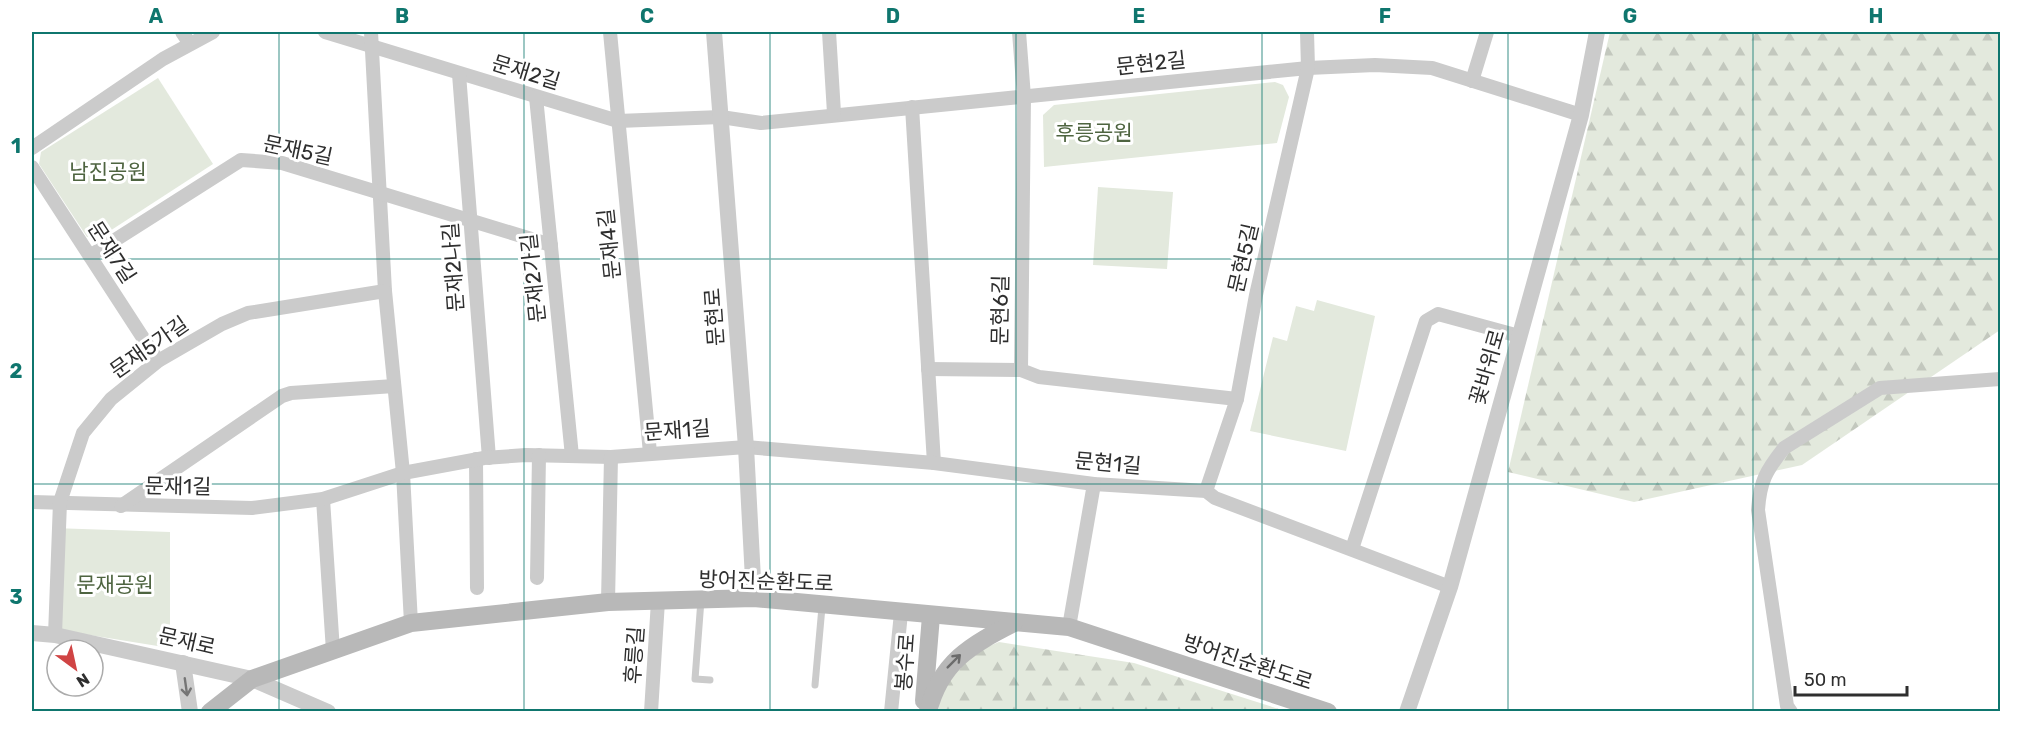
<svg xmlns="http://www.w3.org/2000/svg" width="2032" height="743" font-family="Rubik,'Noto Sans KR',sans-serif">
<style>
.forest{fill:url(#forest-firs)}
.park{fill:#e3e9dd}
.lines{fill:none;stroke-linecap:round;stroke-linejoin:round}
.service{stroke:#cbcbcb;stroke-width:7}
.minor{stroke:#cbcbcb;stroke-width:14}
.tertiary{stroke:#cbcbcb;stroke-width:16}
.secondary{stroke:#b8b8b8;stroke-width:18}
.oneway{stroke:#6c6c6c}
.oneway2{stroke:#757575}
.grid{fill:none;stroke:#0f766e;stroke-width:1.5;stroke-opacity:0.55}
.labels{text-anchor:middle;dominant-baseline:central;stroke-width:6;stroke-linejoin:round;paint-order:stroke}
.street-label{font-size:21px;fill:#2e2e2e;stroke:#fff}
.park-label{font-size:21px;fill:#4e6440;stroke:#fff}
.neatline{fill:none;stroke:#0f766e;stroke-width:2}
.grid-label{font-size:20px;text-anchor:middle;font-weight:bold;fill:#0f766e}
</style>
<defs>
<pattern id="forest-firs" width="22" height="20" patternUnits="userSpaceOnUse" patternTransform="scale(1.5)"><rect width="22" height="20" fill="#e3e9dd"/><path d="M5 1l3.5 6h-7zM16 11l3.5 6h-7z" fill="#c3c8be"/></pattern>
</defs>
<rect width="100%" height="100%" fill="#fff"/>
<g class="forest">
<path d="M1610,32H2000V330L1802,465L1634,502L1508,472Z"/>
<path d="M999,642L1134,663L1285,711L938,712L941,687L962,657Z"/>
</g>
<g class="park">
<path d="M158,78L213,164L99,238L87,237L39,164L41,152Z"/>
<path d="M1275,82L1283,85L1289,97L1277,143L1044,167L1043,115L1054,105Z"/>
<path d="M1098,187L1173,192L1167,269L1093,265Z"/>
<path d="M1317,300L1375,316L1346,451L1250,431L1273,337L1287,341L1296,306L1314,311Z"/>
<path d="M53,528L170,532V648L52,629Z"/>
</g>
<g class="lines">
<g class="service">
<path d="M701,600L695,679L710,680"/>
<path d="M815,685L822,607"/>
</g>
<g class="minor">
<path d="M182,32L190,44"/>
<path d="M325,32L618,121L721,117L761,123L1308,68L1375,65L1432,68L1581,115"/>
<path d="M371,32L385,291L403,473L411,623"/>
<path d="M610,32L650,453"/>
<path d="M829,32L834,113"/>
<path d="M1019,32L1024,97L1021,370L1039,377L1237,399"/>
<path d="M459,74L489,458"/>
<path d="M1472,81L1487,32"/>
<path d="M536,97L572,456"/>
<path d="M912,107L934,463"/>
<path d="M32,148L163,59L213,32"/>
<path d="M32,167L158,361"/>
<path d="M90,256L241,160L282,163L551,245"/>
<path d="M928,369L1021,370"/>
<path d="M476,459L477,588"/>
<path d="M1206,491L1237,399L1256,295L1308,68L1307,32"/>
<path d="M323,499L333,651"/>
<path d="M32,502L252,508L323,499L403,473L484,458L526,455L611,457L746,447L934,463L1094,484L1206,491L1215,498L1450,587"/>
<path d="M121,506L282,396L291,393L394,386"/>
<path d="M1352,549L1426,321L1438,314L1519,336"/>
<path d="M537,578L539,455"/>
<path d="M608,602L611,457"/>
<path d="M1069,627L1094,484"/>
<path d="M55,635L60,502L83,433L111,399L158,361L222,324L248,313L385,291"/>
<path d="M651,712L658,601"/>
<path d="M891,712L901,613"/>
<path d="M1791,712L1787,706L1758,510C1760,481 1766,471 1784,448L1880,388L2000,379"/>
</g>
<g class="tertiary">
<path d="M714,32L746,447L754,598"/>
<path d="M32,633L55,635L252,679L328,712"/>
<path d="M183,663L190,712"/>
<path d="M1407,712L1450,587L1581,115L1597,32"/>
</g>
<g class="secondary">
<path d="M924,701L931,616"/>
<path d="M210,712L252,679L411,623L608,602L754,598L1069,627L1328,712"/>
<path d="M928,712C940,662 971,645 1014,623"/>
</g>
</g>
<defs><path id="oneway-shaft" d="M-6 0H5M1.5-3L5.5 0L1.5 3" fill="none" stroke-width="1.6" stroke-linecap="round" stroke-linejoin="round" transform="scale(1.5)"/></defs>
<use class="oneway" href="#oneway-shaft" transform="translate(954 661) rotate(-45)"/>
<use class="oneway2" href="#oneway-shaft" transform="translate(186 687) rotate(82)"/>
<path class="grid" d="M279,32V712M524,32V712M770,32V712M1016,32V712M1262,32V712M1508,32V712M1753,32V712M32,259H2000M32,484H2000"/>
<g class="labels">
<g class="street-label">
<text transform="translate(1151 63) rotate(-6)">문현2길</text>
<text transform="translate(526 72) rotate(17)">문재2길</text>
<text transform="translate(298 150) rotate(12)">문재5길</text>
<text transform="translate(609 244) rotate(-96)">문재4길</text>
<text transform="translate(112 252) rotate(57)">문재7길</text>
<text transform="translate(1243 258) rotate(-77)">문현5길</text>
<text transform="translate(453 267) rotate(-94)">문재2나길</text>
<text transform="translate(533 278) rotate(-96)">문재2가길</text>
<text transform="translate(1000 310) rotate(-89)">문현6길</text>
<text transform="translate(714 317) rotate(-94)">문현로</text>
<text transform="translate(149 347) rotate(-35)">문재5가길</text>
<text transform="translate(1487 367) rotate(-74)">꽃바위로</text>
<text transform="translate(677 430) rotate(-4)">문재1길</text>
<text transform="translate(1108 463) rotate(5)">문현1길</text>
<text transform="translate(178 486) rotate(1)">문재1길</text>
<text transform="translate(766 581) rotate(2)">방어진순환도로</text>
<text transform="translate(187 641) rotate(13)">문재로</text>
<text transform="translate(634 655) rotate(-86)">후릉길</text>
<text transform="translate(905 662) rotate(-86)">봉수로</text>
<text transform="translate(1248 662) rotate(18)">방어진순환도로</text>
</g>
<g class="park-label">
<text x="1094" y="132">후릉공원</text>
<text x="108" y="171">남진공원</text>
<text x="115" y="584">문재공원</text>
</g>
</g>
<rect width="2032" height="743" fill="none" stroke="#ffffff" stroke-width="66"/>
<g transform="translate(75 668) rotate(147)"><circle r="28" fill="#ffffff" stroke="#ababab" stroke-width="1.5"/>
<path d="M0-4.5L10 22L0 15L-10 22Z" fill="#d04444"/>
<text y="-9" font-size="16" font-weight="bold" text-anchor="middle" fill="#2e2e2e">N</text>
</g>
<path d="M1795 686v9h112v-9" fill="none" stroke="#2e2e2e" stroke-width="3"/>
<text x="1804" y="686" font-size="18" fill="#2e2e2e" stroke="#ffffff" stroke-width="4.5" paint-order="stroke">50 m</text>
<rect x="33" y="33" width="1966" height="677" class="neatline"/>
<g class="grid-label">
<text x="156" y="23">A</text>
<text x="402" y="23">B</text>
<text x="647" y="23">C</text>
<text x="893" y="23">D</text>
<text x="1139" y="23">E</text>
<text x="1385" y="23">F</text>
<text x="1630" y="23">G</text>
<text x="1876" y="23">H</text>
<text x="16" y="153">1</text>
<text x="16" y="378">2</text>
<text x="16" y="604">3</text>
</g>
</svg>
